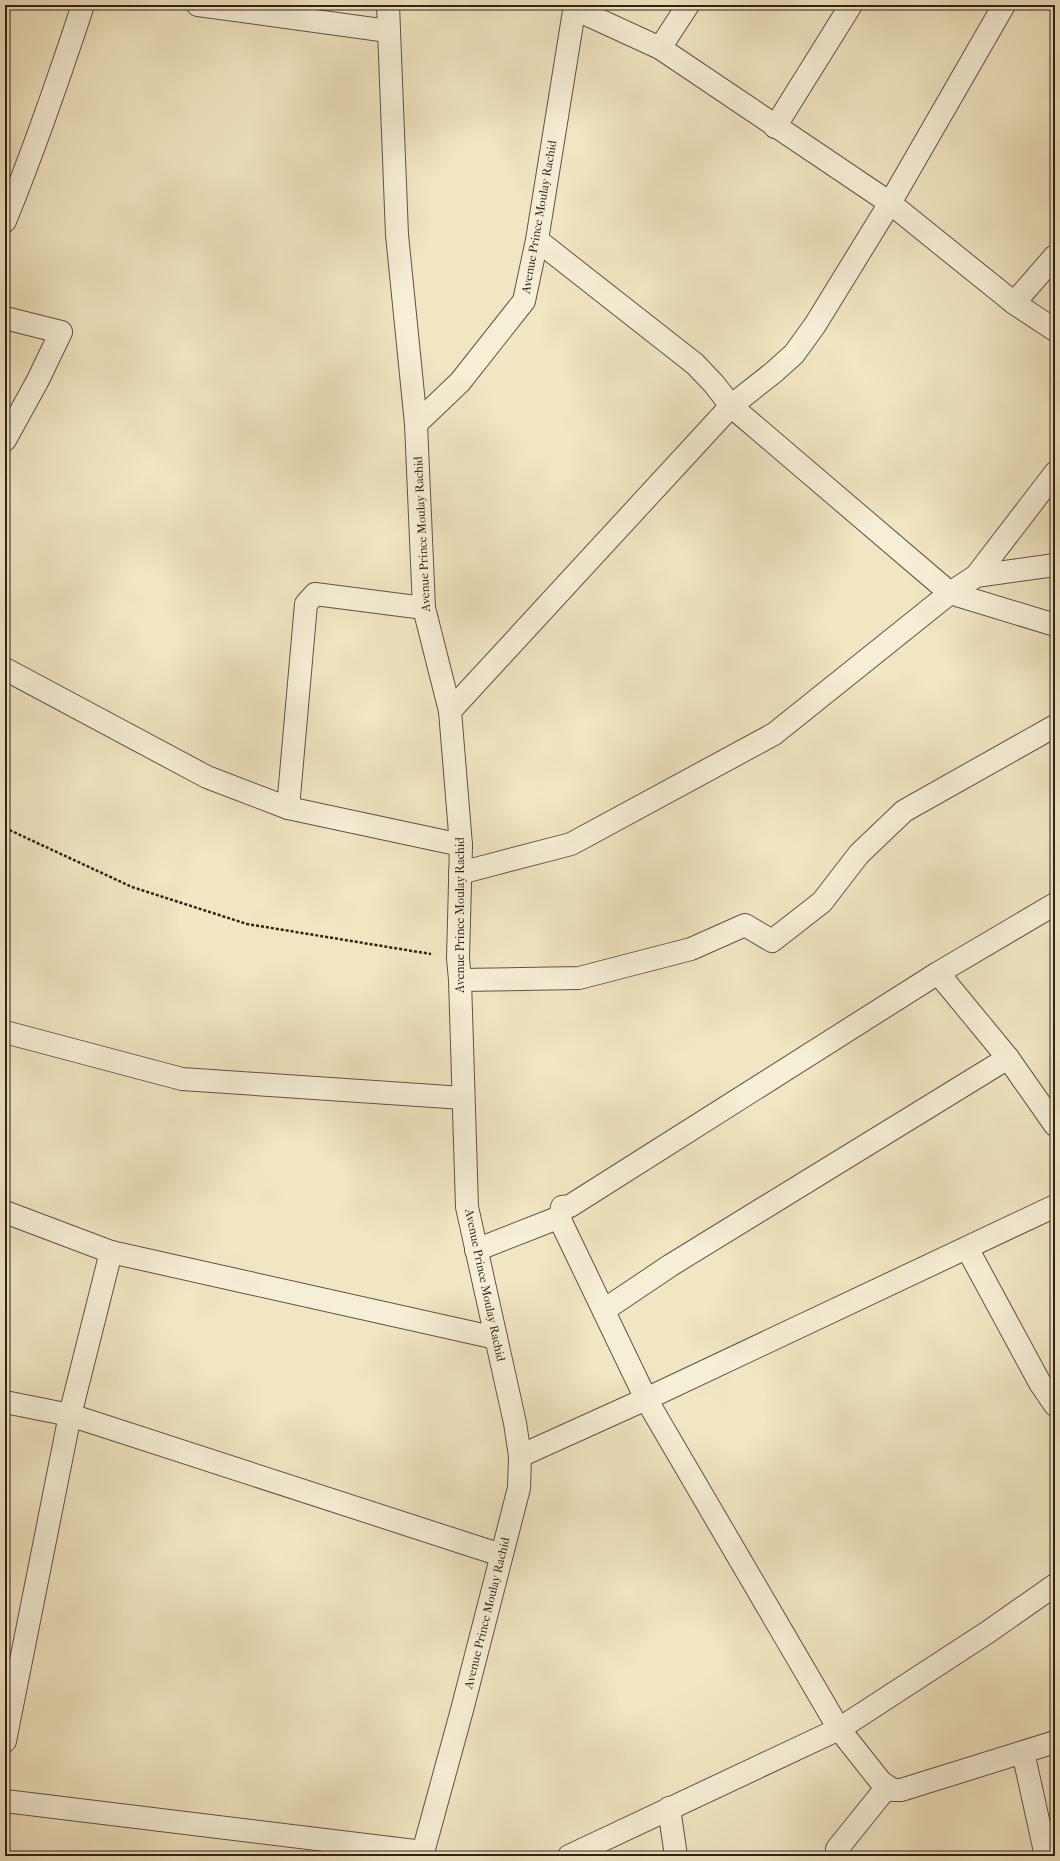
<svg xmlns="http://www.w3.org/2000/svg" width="1060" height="1861" font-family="'IM FELL French Canon',serif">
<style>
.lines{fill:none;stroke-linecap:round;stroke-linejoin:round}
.minor-casing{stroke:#605342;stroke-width:24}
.path{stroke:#302217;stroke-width:2.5;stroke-dasharray:3 2;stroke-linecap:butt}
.minor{stroke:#f6efd7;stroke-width:22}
.labels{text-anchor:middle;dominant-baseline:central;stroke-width:3;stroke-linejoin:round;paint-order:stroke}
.street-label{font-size:12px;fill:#302217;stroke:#f6efd7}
</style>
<rect width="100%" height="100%" fill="#f1e6c2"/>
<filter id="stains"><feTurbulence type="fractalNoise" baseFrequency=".005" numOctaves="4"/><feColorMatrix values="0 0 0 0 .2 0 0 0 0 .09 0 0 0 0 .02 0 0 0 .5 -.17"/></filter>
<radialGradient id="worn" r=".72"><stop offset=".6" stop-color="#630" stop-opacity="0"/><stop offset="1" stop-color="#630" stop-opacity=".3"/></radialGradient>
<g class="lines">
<g class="minor-casing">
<g id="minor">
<path d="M198,5L388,31"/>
<path d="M388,5L397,235L416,424"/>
<path d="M575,9L660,48L890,203L1014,303L1055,330"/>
<path d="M660,48L688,5"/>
<path d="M775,127L851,5"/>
<path d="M5,221C34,150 59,78 83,5"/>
<path d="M537,240L695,364L714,384L731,406L950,593L1055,625"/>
<path d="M1014,303L1055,256"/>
<path d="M5,318L61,332L38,380L5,440"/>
<path d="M976,576L1055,565"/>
<path d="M5,669L207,777L288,808L461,845"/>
<path d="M450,711L731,406L774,372L794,354L815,325L890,203L1004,5"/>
<path d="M288,808L306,604L315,594L424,608"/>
<path d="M460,873L571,844L774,734L950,593L976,576L1055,473"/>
<path d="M1055,904L938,973L570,1206L562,1207L560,1217L562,1224L646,1399L839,1729L881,1782L893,1790H901L1055,1742"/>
<path d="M938,973L1008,1058L1055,1125"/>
<path d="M460,980L579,978L691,949L745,925L772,941L822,902L859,854L904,811L1055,726"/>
<path d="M5,1032L182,1079L463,1098"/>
<path d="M5,1212L111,1252L496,1338"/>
<path d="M967,1248L1040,1383L1055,1405"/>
<path d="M476,1250L560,1217"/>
<path d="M604,1310L671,1265L1008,1058"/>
<path d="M5,1402L70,1415L501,1555"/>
<path d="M520,1456L646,1399L1055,1206"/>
<path d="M5,1741L70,1415L111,1252"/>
<path d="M1023,1752L1046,1856"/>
<path d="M5,1801L423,1852"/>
<path d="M669,1808L676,1856"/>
<path d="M422,1856L462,1710L519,1488L520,1456L515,1423L467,1207L460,980L458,958L461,845L450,711L424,608L416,424L460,382L524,301L537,240L575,5"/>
<path d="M569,1856L839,1729L988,1632L1055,1585"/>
<path d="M837,1856V1849L887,1787"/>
</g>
</g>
<path class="path" d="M5,828L132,887L247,924L431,954"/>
<use href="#minor" class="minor"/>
</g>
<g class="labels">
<g class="street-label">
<text transform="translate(539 217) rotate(-80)">Avenue Prince Moulay Rachid</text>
<text transform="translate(422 534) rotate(-93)">Avenue Prince Moulay Rachid</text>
<text transform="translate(460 915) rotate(-90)">Avenue Prince Moulay Rachid</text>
<text transform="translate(485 1285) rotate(78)">Avenue Prince Moulay Rachid</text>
<text transform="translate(487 1613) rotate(-76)">Avenue Prince Moulay Rachid</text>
</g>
</g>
<rect width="1060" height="1861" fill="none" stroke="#f1e6c2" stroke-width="20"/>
<rect x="6" y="6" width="1048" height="1849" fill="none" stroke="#302217" stroke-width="2"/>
<rect x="10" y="10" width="1040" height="1841" fill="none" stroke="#302217"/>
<rect width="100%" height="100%" filter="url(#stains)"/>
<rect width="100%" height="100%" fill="url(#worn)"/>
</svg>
